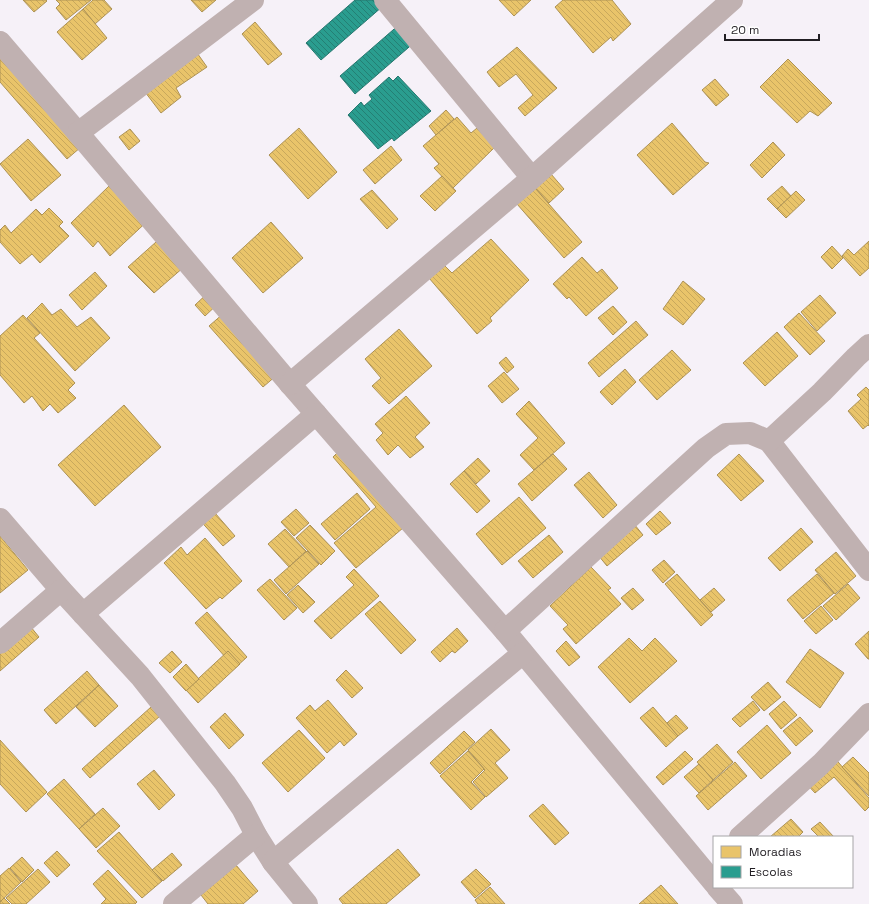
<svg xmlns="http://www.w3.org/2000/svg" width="869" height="904" font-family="'Space Grotesk',sans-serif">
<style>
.homes{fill:url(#homes-back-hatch);stroke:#ad9255}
.schools{fill:url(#schools-back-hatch);stroke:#27776f}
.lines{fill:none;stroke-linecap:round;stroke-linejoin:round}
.minor{stroke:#c0b1b1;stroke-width:22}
</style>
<defs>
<pattern id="homes-back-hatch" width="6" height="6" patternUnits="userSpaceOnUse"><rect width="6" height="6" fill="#e9c46a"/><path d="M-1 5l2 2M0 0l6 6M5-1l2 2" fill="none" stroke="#c8a85c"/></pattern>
<pattern id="schools-back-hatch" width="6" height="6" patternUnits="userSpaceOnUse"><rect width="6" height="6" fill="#2a9d8f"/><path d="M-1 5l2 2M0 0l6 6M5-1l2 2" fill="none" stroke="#247f74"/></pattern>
</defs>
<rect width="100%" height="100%" fill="#f6f1f8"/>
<g class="homes">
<path d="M23,0H46L47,1L34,12Z"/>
<path d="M56,0H91L66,20L56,8L60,4Z"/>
<path d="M93,0H104L112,9L95,24L83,9Z"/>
<path d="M191,0H216L202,12Z"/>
<path d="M499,0H531L514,16Z"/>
<path d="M563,0H612L631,24L613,41L611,37L593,53L555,7Z"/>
<path d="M83,9L107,38L82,60L57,32Z"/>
<path d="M255,22L282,54L268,65L242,34Z"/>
<path d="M0,39L88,141L67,159L0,82Z"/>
<path d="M517,47L557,88L525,116L518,108L533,95L516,74L499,87L487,72Z"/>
<path d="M195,50L207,67L176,88L181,97L161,113L142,88Z"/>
<path d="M788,59L832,103L818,116L810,111L797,123L760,87Z"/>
<path d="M715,79L729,95L716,106L702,90Z"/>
<path d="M446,110L454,119L436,135L429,126Z"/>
<path d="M457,117L471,133L477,128L495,147L453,188L434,168L439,164L423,146Z"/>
<path d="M672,123L705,162L709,163L673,195L637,155Z"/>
<path d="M299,128L337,172L308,199L269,155Z"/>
<path d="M130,129L140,141L129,150L119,137Z"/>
<path d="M28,139L61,175L31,201L0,164Z"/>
<path d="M773,142L785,155L762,178L750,165Z"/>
<path d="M391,146L402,160L375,184L363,170Z"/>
<path d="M551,174L564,189L549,203L535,188Z"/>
<path d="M442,176L456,191L435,211L420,196Z"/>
<path d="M109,186L153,216L110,256L98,241L93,247L71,223Z"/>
<path d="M782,186L791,196L777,209L767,199Z"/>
<path d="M535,188L582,242L564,258L517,204Z"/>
<path d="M372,190L398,219L387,229L360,199Z"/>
<path d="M796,191L805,200L786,218L777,209Z"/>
<path d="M49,208L63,222L59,226L69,236L40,263L32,254L20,264L0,242V230L5,225L11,233L36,209L42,215Z"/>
<path d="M271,222L303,258L263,293L232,258Z"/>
<path d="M491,239L529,280L490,318L492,321L477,334L429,278L444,265L452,273Z"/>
<path d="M869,241V268L860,276L842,256L848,249L854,255Z"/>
<path d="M156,242L192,260L154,293L128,267Z"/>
<path d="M832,246L843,258L832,269L821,257Z"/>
<path d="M582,257L597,273L602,269L618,288L586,316L569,297L567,299L553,284Z"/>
<path d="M95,272L107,286L82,310L69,295Z"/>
<path d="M683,281L705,299L683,325L663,309Z"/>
<path d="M211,290L221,301L205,316L195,305Z"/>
<path d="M820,295L836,313L817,331L801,312Z"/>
<path d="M42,303L52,315L61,309L77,327L91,317L110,338L75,371L27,318Z"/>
<path d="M613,306L627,322L613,335L598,318Z"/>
<path d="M224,313L277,375L263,387L209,326Z"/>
<path d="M799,313L825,341L810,355L784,327Z"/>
<path d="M23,315L40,333L34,338L75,383L68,390L76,398L58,413L50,404L43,411L32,396L24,403L0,375V336Z"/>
<path d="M636,321L648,335L599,377L588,363Z"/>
<path d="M399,329L432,366L389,404L372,386L381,378L365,359Z"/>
<path d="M777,332L798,356L765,386L743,363Z"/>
<path d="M672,350L691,370L657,400L639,380Z"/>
<path d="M506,357L514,367L507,373L499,363Z"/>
<path d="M625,369L636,382L612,405L600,392Z"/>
<path d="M504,372L519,389L502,403L488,386Z"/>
<path d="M866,387L869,390V426L868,425L863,429L848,411L861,399L857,395Z"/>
<path d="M406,396L430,423L415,437L424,447L410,458L398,445L388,455L376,440L383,433L375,424Z"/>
<path d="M529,401L565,443L534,470L520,455L538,438L516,414Z"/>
<path d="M124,405L161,447L95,506L58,465Z"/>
<path d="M344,446L410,522L356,568L334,543L376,507L333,457Z"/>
<path d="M553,454L567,469L532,501L518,484Z"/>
<path d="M739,454L764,481L741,501L717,475Z"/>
<path d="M478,458L490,471L476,484L464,471Z"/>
<path d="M464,471L490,501L477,513L450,484Z"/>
<path d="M589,472L617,505L603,518L574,485Z"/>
<path d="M357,493L370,509L335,540L321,524Z"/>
<path d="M519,497L546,528L502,565L476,534Z"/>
<path d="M209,506L235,536L223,546L197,517Z"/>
<path d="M296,509L309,523L294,536L281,522Z"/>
<path d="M660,511L671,523L656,535L646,524Z"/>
<path d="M630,519L643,535L607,566L594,550Z"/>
<path d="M310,525L335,551L321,565L296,538Z"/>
<path d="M801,528L813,542L780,571L768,558Z"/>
<path d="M285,529L306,551L289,567L268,544Z"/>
<path d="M549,535L563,552L533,578L518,561Z"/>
<path d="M0,536L28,570L0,593Z"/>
<path d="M205,538L242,581L222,599L220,597L206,609L164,563L181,547L187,555Z"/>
<path d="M307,551L319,564L286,594L274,580Z"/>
<path d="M836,552L856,576L835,594L815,570Z"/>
<path d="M664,560L675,572L663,583L652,570Z"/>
<path d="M591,567L611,588L608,590L621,604L576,644L563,629L568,625L550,606Z"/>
<path d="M354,569L379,596L331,639L314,621L354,585L346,577Z"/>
<path d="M677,574L713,615L701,626L665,584Z"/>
<path d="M817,574L834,593L803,619L787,600Z"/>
<path d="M270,579L297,608L284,620L257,590Z"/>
<path d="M848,584L860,598L836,620L823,606Z"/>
<path d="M298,585L315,602L303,613L287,595Z"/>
<path d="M633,588L644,600L632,610L621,598Z"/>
<path d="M714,588L725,600L711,612L700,600Z"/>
<path d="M380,601L416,640L401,654L365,614Z"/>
<path d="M821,606L833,620L816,634L804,621Z"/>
<path d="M207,612L247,657L235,668L195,623Z"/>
<path d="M26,621L39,637L0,671V644Z"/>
<path d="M457,628L468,641L455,653L452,651L440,662L431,652Z"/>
<path d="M869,631V659H868L855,644Z"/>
<path d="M629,638L642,651L655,638L677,661L630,703L598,667Z"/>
<path d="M566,641L580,657L569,666L556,651Z"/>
<path d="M810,649L844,673L820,708L786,682Z"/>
<path d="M172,651L182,662L170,673L159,663Z"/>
<path d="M228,651L240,664L198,703L186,690Z"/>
<path d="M186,664L199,679L186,691L173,677Z"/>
<path d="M346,670L363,688L352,698L336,680Z"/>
<path d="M87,671L99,685L56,724L44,710Z"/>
<path d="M768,682L781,697L764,711L751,697Z"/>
<path d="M99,685L118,706L95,727L76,707Z"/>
<path d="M328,700L357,734L344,746L340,741L327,753L296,718L310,705L315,711Z"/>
<path d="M753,701L760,710L740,727L732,719Z"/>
<path d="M784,701L797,715L781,729L769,714Z"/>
<path d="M151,707L160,716L90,778L82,769Z"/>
<path d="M653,707L678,736L666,747L640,718Z"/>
<path d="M225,713L244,735L229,749L210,727Z"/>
<path d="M676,715L688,728L678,736L667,723Z"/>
<path d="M800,717L813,731L796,746L783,731Z"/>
<path d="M767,725L791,753L761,779L737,752Z"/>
<path d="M491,729L510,750L495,763L508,778L486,797L473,782L485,770L468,750Z"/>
<path d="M299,730L325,758L288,792L262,763Z"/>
<path d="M464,731L475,742L440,774L430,763Z"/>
<path d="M0,740L47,792L26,812L0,784Z"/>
<path d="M717,744L733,762L713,780L697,762Z"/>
<path d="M468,751L484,769L471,782L485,797L471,810L440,776Z"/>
<path d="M685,751L693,759L663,785L656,777Z"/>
<path d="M833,756L869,798V807L865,811L834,777L815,793L805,782Z"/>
<path d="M853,757L869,773V796L842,767Z"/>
<path d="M735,762L747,776L708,810L696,796Z"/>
<path d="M699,764L713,780L699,793L684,777Z"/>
<path d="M154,770L175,795L159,810L137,784Z"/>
<path d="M64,779L95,814L79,829L47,794Z"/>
<path d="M543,804L569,833L555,845L529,816Z"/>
<path d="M103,808L120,826L96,848L79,829Z"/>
<path d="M791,819L803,832L798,837H770Z"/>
<path d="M820,822L834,837H819L811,829Z"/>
<path d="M119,832L162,881L142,898L97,851Z"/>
<path d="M398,849L420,875L386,904H343L339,899Z"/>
<path d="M57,851L70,865L57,877L44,863Z"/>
<path d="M172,853L182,865L163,881L152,870Z"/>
<path d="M22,857L34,870L22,882L10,868Z"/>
<path d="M236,865L258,891L243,904H208L201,895Z"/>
<path d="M9,868L21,882L0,902V876Z"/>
<path d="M38,869L50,882L26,904H12L6,898Z"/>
<path d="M476,869L491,884L475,898L461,882Z"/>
<path d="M108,870L137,902L135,904H101L106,899L93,884Z"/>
<path d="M661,885L678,904H639Z"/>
<path d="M490,887L505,904H478L475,900Z"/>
<path d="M4,898L10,904H0V902Z"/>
</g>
<g class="schools">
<path d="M355,0H378L383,6L321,60L306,43Z"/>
<path d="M401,23L416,41L355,94L340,76Z"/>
<path d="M398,76L431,111L394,141L392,138L378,149L348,115L361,102L364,106L372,99L369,95L389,77L393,81Z"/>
</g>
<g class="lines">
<g class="minor">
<path d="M385,0L532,178"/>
<path d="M0,42L78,133L290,384L505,631L714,883"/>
<path d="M78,133L253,0"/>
<path d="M290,384L532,178L732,0"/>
<path d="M769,441L869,570"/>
<path d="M0,519L61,590L140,676L225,783L242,808L256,835L273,862L307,904"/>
<path d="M83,614L316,414"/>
<path d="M505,631L706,448L726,434L750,433L769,441L822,392L856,357L869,345"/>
<path d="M0,643L61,590"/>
<path d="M740,837L821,764L869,714"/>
<path d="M273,862L523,653"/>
<path d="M717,887L732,904"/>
<path d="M174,904L256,835"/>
</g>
</g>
<rect x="713" y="836" width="140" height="52" fill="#ffffff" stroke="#a6a5a7"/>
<rect x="721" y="846" width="20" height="12" fill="#e9c46a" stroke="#a6a5a7"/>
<text x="749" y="856" font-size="12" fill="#211e23">Moradias</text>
<rect x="721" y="866" width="20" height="12" fill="#2a9d8f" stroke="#a6a5a7"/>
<text x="749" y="876" font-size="12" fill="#211e23">Escolas</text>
<path d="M725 34v6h94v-6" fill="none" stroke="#211e23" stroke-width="2"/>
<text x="731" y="34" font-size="12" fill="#211e23" stroke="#ffffff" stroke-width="3" paint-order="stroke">20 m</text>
</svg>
